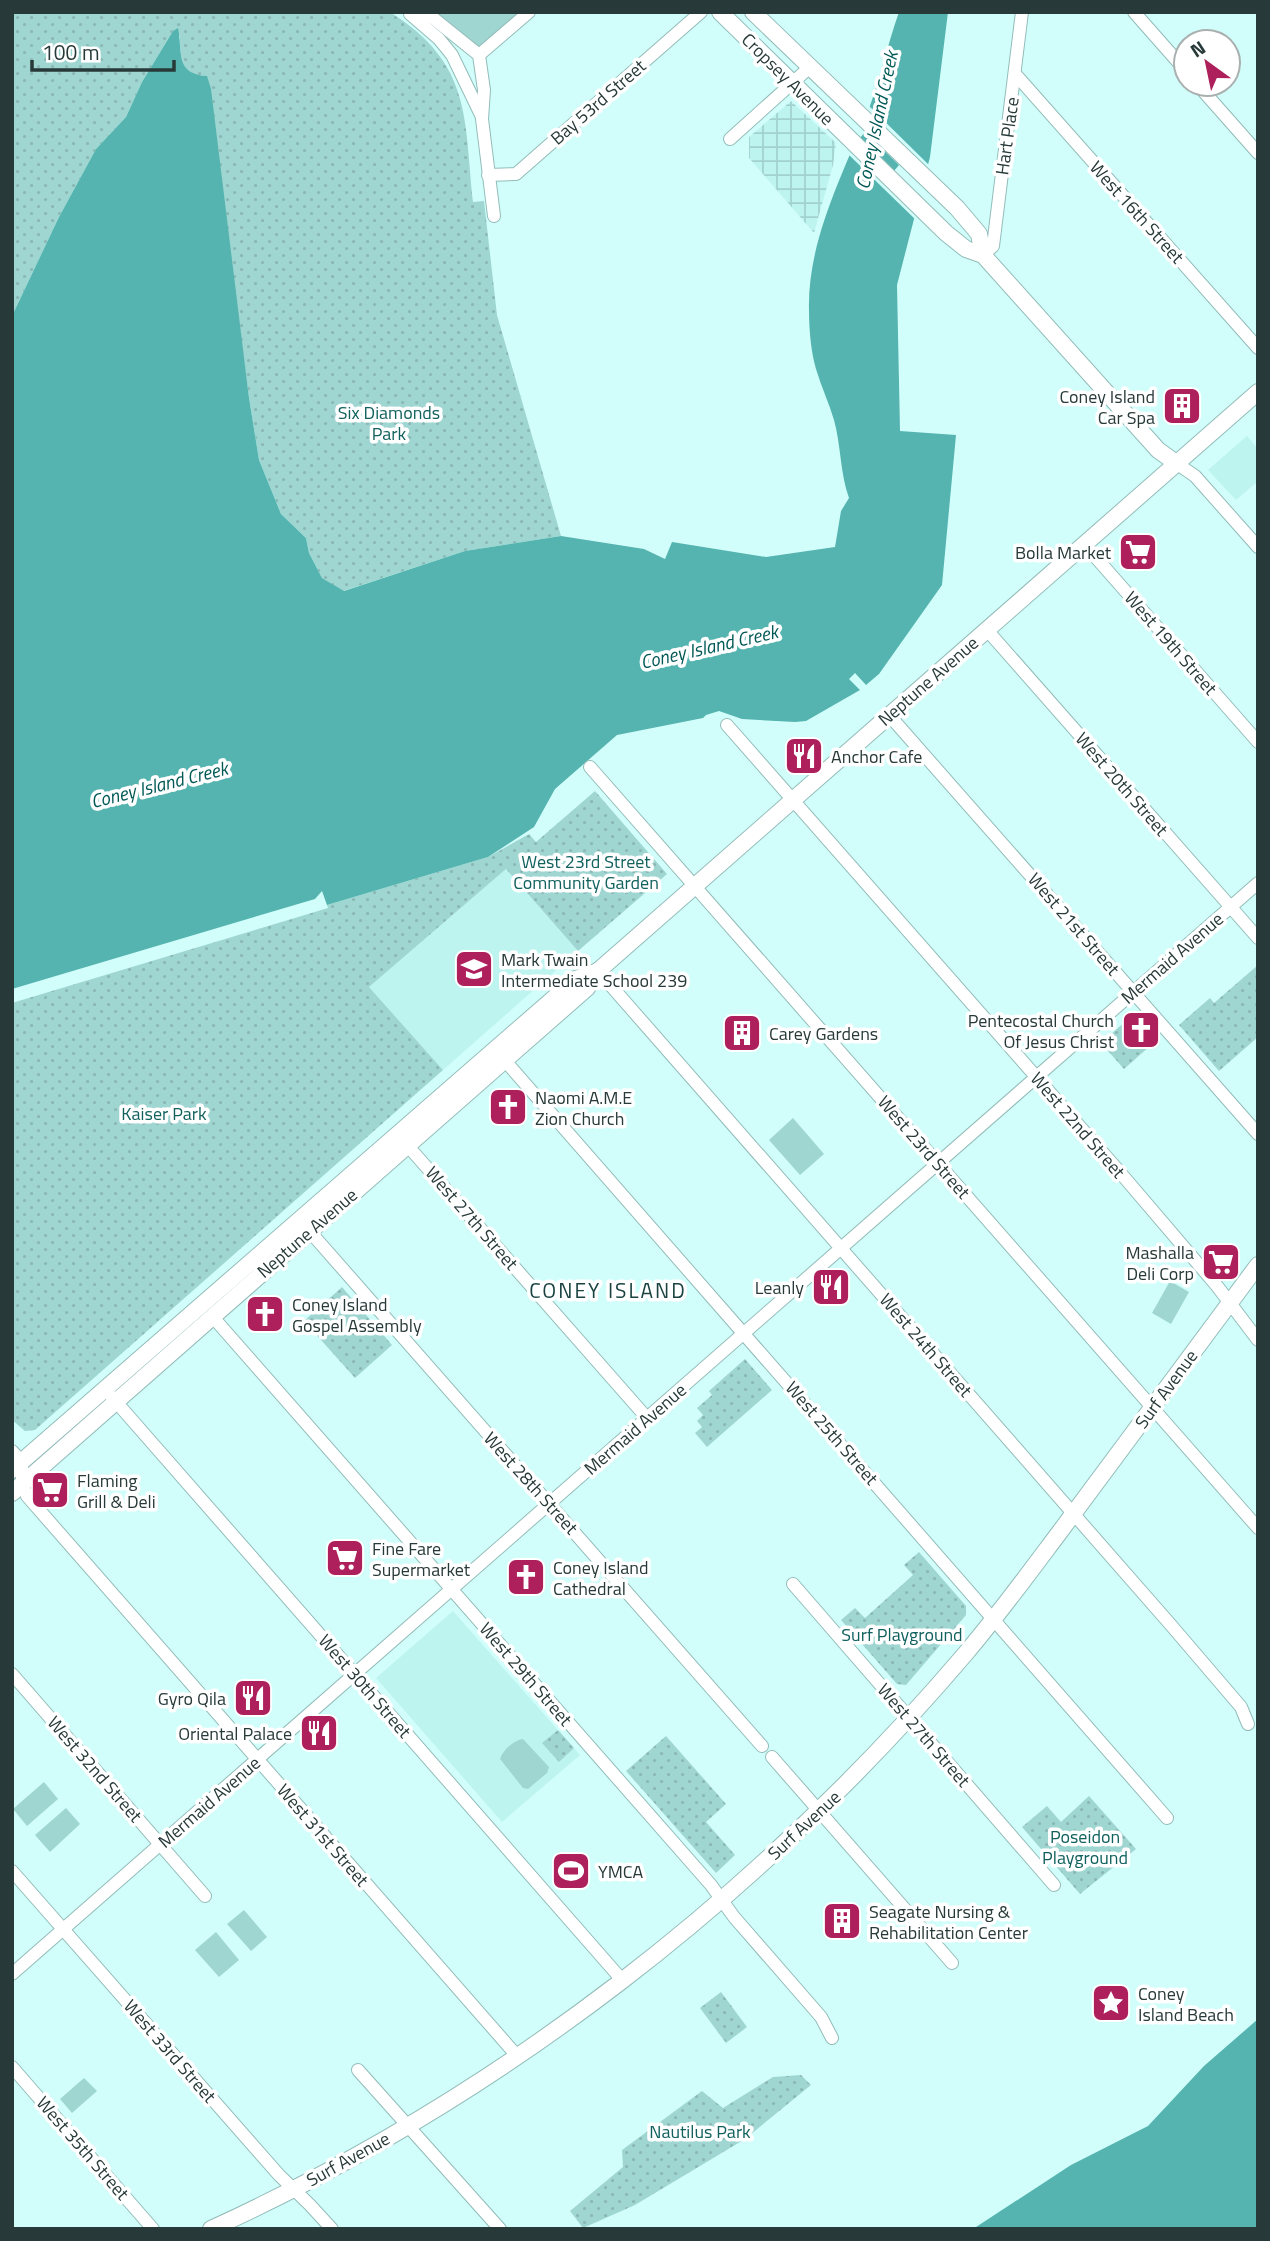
<svg xmlns="http://www.w3.org/2000/svg" width="1270" height="2241" font-family="'Titillium Web',sans-serif">
<style>
.built{fill:#bdf4f0}
.industrial{fill:url(#industrial-grid)}
.grass{fill:#a0d6d2}
.park{fill:url(#park-dots)}
.water{fill:#55b4af}
.pier{fill:#d1fefb;fill-rule:evenodd}
.lines{fill:none;stroke-linecap:round;stroke-linejoin:round}
.minor-casing{stroke:#92bcb9;stroke-width:14}
.major-casing{stroke:#92bcb9;stroke-width:18}
.minor{stroke:#fff;stroke-width:12}
.major{stroke:#fff;stroke-width:16}
.labels{text-anchor:middle;dominant-baseline:central;stroke-width:7;stroke-linejoin:round;paint-order:stroke}
.street-label{font-size:18px;fill:#273938;stroke:#fff}
.poi-label{font-size:18px;fill:#273938;stroke:#fff;text-anchor:start}
.park-label{font-size:18px;fill:#10615e;stroke:#fff}
.water-label{font-size:19px;font-style:italic;fill:#015956;stroke:#fff}
.quarter-label{font-size:21px;letter-spacing:2px;fill:#194240;stroke:#fff}
</style>
<defs>
<pattern id="industrial-grid" width="8" height="8" patternUnits="userSpaceOnUse" patternTransform="scale(1.75)"><rect width="8" height="8" fill="#bdf4f0"/><path d="M0 4h8M4 0v8" fill="none" stroke="#a2d2cf"/></pattern>
<pattern id="park-dots" width="8" height="8" patternUnits="userSpaceOnUse" patternTransform="scale(1.75)"><rect width="8" height="8" fill="#a0d6d2"/><path d="M2 2h.1M6 6h.1" fill="none" stroke="#8ab8b5" stroke-width="1.8" stroke-linecap="round"/></pattern>
</defs>
<rect width="100%" height="100%" fill="#d1fefb"/>
<g class="built">
<path d="M1247,436L1258,449V481L1236,500L1208,470Z"/>
<path d="M506,869L578,951L443,1070L369,987Z"/>
<path d="M453,1611L580,1755L502,1822L376,1678Z"/>
</g>
<path class="industrial" d="M791,101L836,143L833,165L814,233L749,158V137Z"/>
<g class="grass">
<path d="M430,12H521L483,45L478,47Z"/>
<path d="M793,1118L824,1154L800,1175L769,1140Z"/>
<path d="M1170,1281L1189,1292L1171,1324L1152,1313Z"/>
<path d="M523,1739L549,1767L547,1773L528,1789L523,1788L500,1759C503,1750 514,1740 523,1739Z"/>
<path d="M44,1782L58,1799L27,1826L13,1809Z"/>
<path d="M66,1808L80,1824L50,1852L35,1835Z"/>
<path d="M244,1910L267,1937L251,1951L227,1924Z"/>
<path d="M216,1932L239,1960L219,1977L195,1950Z"/>
<path d="M84,2078L97,2091L72,2113L60,2099Z"/>
</g>
<g class="park">
<path d="M12,12H390C472,64 464,117 473,202L484,201L497,315L561,536L465,551L343,591L322,578L309,553L306,538L281,514L259,460L249,398L206,76C180,75 180,57 180,36L173,31L142,82L126,117L96,149L59,217L12,316Z"/>
<path d="M595,791L667,874L578,951L506,869L369,987L443,1070L35,1430L25,1431L12,1420V999L488,857L529,834L536,842Z"/>
<path d="M1258,965V1037L1219,1071L1179,1025L1210,998L1214,1003Z"/>
<path d="M1127,1020L1150,1046L1124,1069L1101,1043Z"/>
<path d="M342,1287L392,1345L355,1378L304,1321Z"/>
<path d="M745,1359L772,1390L707,1447L695,1433L702,1427L697,1421L703,1415L697,1408L712,1395L709,1391Z"/>
<path d="M919,1552L966,1606V1615L906,1685L897,1684L841,1620L855,1608L865,1618L913,1575L904,1565Z"/>
<path d="M558,1730L574,1748L559,1762L542,1743Z"/>
<path d="M666,1736L726,1804L706,1822L735,1855L716,1873L626,1771Z"/>
<path d="M1089,1796L1136,1849L1080,1894L1022,1827L1047,1806L1061,1822Z"/>
<path d="M721,1992L747,2027L726,2043L700,2008Z"/>
<path d="M801,2075L811,2085L745,2139L635,2205L583,2228L570,2211L623,2167L622,2150L702,2091L723,2108L773,2077Z"/>
</g>
<g class="water">
<path d="M899,12H948L930,157L897,285L900,431L956,435L942,585L879,674L866,685L855,673L849,679L860,690L806,721L795,722L742,719L719,711L706,715L703,718L617,735L555,789L534,827L488,857L12,999V316L59,217L96,149L126,117L142,82L173,31L178,28C183,51 174,74 207,76L211,89L249,398L259,460L281,514L306,538L309,553L322,578L344,591L465,551L561,536L644,549L665,559L672,542L766,557L835,547L841,511L849,498C840,473 841,445 834,420C829,403 821,386 816,369C811,352 809,329 809,311C807,242 842,176 867,114C880,80 887,46 899,12Z"/>
<path d="M1258,2019V2229H973L1071,2165L1148,2126L1204,2066Z"/>
</g>
<g class="pier">
<path d="M867,104L931,167L917,221L847,153ZM865,132L899,165L894,171L860,138Z"/>
<path d="M322,891L328,908L12,1003V989L315,899Z"/>
</g>
<g class="lines">
<g class="minor-casing">
<g id="minor">
<path d="M414,12L433,18L479,55L484,90L482,119L494,216"/>
<path d="M1134,12L1186,71"/>
<path d="M410,14L439,39L452,55L481,115"/>
<path d="M479,55L529,12"/>
<path d="M1016,75L1258,348"/>
<path d="M1197,84L1258,153"/>
<path d="M730,139L810,67"/>
<path d="M488,175L516,174L701,12"/>
<path d="M983,255L993,246L1022,12"/>
<path d="M1176,463L1195,476L1258,547"/>
<path d="M1084,544L1258,742"/>
<path d="M987,630L1258,938"/>
<path d="M889,715L1258,1134"/>
<path d="M727,725L1118,1170L1217,1286L1258,1340"/>
<path d="M590,767L1258,1528"/>
<path d="M598,971L1170,1624L1241,1707L1248,1724"/>
<path d="M500,1055L1167,1818"/>
<path d="M407,1145L647,1418"/>
<path d="M305,1226L762,1746"/>
<path d="M212,1316L711,1885L734,1917L821,2017L832,2038"/>
<path d="M111,1396L623,1981"/>
<path d="M12,1451L22,1462V1483L27,1496L518,2057"/>
<path d="M793,1584L1054,1885"/>
<path d="M12,1674L205,1896"/>
<path d="M772,1757L952,1963"/>
<path d="M12,1871L279,2175L310,2205L332,2229"/>
<path d="M12,1974L1258,883"/>
<path d="M12,2067L153,2229"/>
<path d="M358,2070L500,2229"/>
</g>
</g>
<g class="major-casing">
<g id="major">
<path d="M720,12L946,233L966,249L983,255L1158,450L1176,463"/>
<path d="M753,12L957,208L979,234L983,255"/>
<path d="M12,1470L576,979L598,971"/>
<path d="M12,1493L587,988L598,971L1258,392"/>
<path d="M211,2229C502,2096 759,1896 966,1653C999,1614 1029,1573 1059,1533C1126,1444 1191,1354 1258,1265"/>
</g>
</g>
<use href="#minor" class="minor"/>
<use href="#major" class="major"/>
</g>
<defs>
<g id="building-square" transform="scale(2.0125)"><rect x="-9" y="-9" width="18" height="18" rx="4" fill="#ad205c" stroke="#fff"/><path d="M-4-6H4V6H1V3H-1V6H-4ZM-2.5-4.3h1.7v1.8h-1.7ZM.8-4.3h1.7v1.8H.8ZM-2.5-1h1.7V.8h-1.7ZM.8-1h1.7V.8H.8Z" fill="#fff"/></g>
<g id="supermarket-square" transform="scale(2.0125)"><rect x="-9" y="-9" width="18" height="18" rx="4" fill="#ad205c" stroke="#fff"/><path d="M-6-5.5h2.5l.6 2H6L4.5 2H-2.5L-4.4-4H-6ZM-1.5 3.2a1.3 1.3 0 1 0 .1 0ZM3 3.2a1.3 1.3 0 1 0 .1 0Z" fill="#fff"/></g>
<g id="restaurant-square" transform="scale(2.0125)"><rect x="-9" y="-9" width="18" height="18" rx="4" fill="#ad205c" stroke="#fff"/><path d="M-5-6h1v4h1v-4h1v4h1v-4h1v5L-1.5 .5V6h-2V.5L-5-1ZM5-6V6H3V1.5H1.5Q1.5-4 5-6Z" fill="#fff"/></g>
<g id="school-square" transform="scale(2.0125)"><rect x="-9" y="-9" width="18" height="18" rx="4" fill="#ad205c" stroke="#fff"/><path d="M0-5L7-2L0 1L-7-2ZM-4 1L0 2.5L4 1V4Q0 6-4 4Z" fill="#fff"/></g>
<g id="church-square" transform="scale(2.0125)"><rect x="-9" y="-9" width="18" height="18" rx="4" fill="#ad205c" stroke="#fff"/><path d="M-1.2-6h2.4v3.5h3.3v2.4h-3.3V6h-2.4V-.1h-3.3v-2.4h3.3Z" fill="#fff"/></g>
<g id="stadium-square" transform="scale(2.0125)"><rect x="-9" y="-9" width="18" height="18" rx="4" fill="#ad205c" stroke="#fff"/><path d="M0-5a6.5 5 0 1 0 0 10a6.5 5 0 1 0 0-10ZM-3.5-1.8h7v3.6h-7Z" fill="#fff"/></g>
<g id="sight-square" transform="scale(2.0125)"><rect x="-9" y="-9" width="18" height="18" rx="4" fill="#ad205c" stroke="#fff"/><path d="M0-6L1.8-2.2L6-1.7L2.9 1.2L3.7 5.4L0 3.3L-3.7 5.4L-2.9 1.2L-6-1.7L-1.8-2.2Z" fill="#fff"/></g>
</defs>
<g fill-rule="evenodd">
<use href="#building-square" x="1182" y="406"/>
<use href="#supermarket-square" x="1138" y="552"/>
<use href="#restaurant-square" x="804" y="756"/>
<use href="#school-square" x="474" y="969"/>
<use href="#church-square" x="1141" y="1030"/>
<use href="#building-square" x="742" y="1033"/>
<use href="#church-square" x="508" y="1107"/>
<use href="#supermarket-square" x="1221" y="1262"/>
<use href="#restaurant-square" x="831" y="1287"/>
<use href="#church-square" x="265" y="1314"/>
<use href="#supermarket-square" x="50" y="1490"/>
<use href="#supermarket-square" x="345" y="1558"/>
<use href="#church-square" x="526" y="1577"/>
<use href="#restaurant-square" x="253" y="1698"/>
<use href="#restaurant-square" x="319" y="1733"/>
<use href="#stadium-square" x="571" y="1871"/>
<use href="#building-square" x="842" y="1921"/>
<use href="#sight-square" x="1111" y="2003"/>
</g>
<g class="labels">
<g class="street-label">
<text transform="translate(788 79) rotate(45)">Cropsey Avenue</text>
<text transform="translate(598 102) rotate(-41)">Bay 53rd Street</text>
<text transform="translate(1007 136) rotate(-82)">Hart Place</text>
<text transform="translate(1137 212) rotate(48)">West 16th Street</text>
<text transform="translate(1171 643) rotate(49)">West 19th Street</text>
<text transform="translate(928 681) rotate(-41)">Neptune Avenue</text>
<text transform="translate(1122 784) rotate(49)">West 20th Street</text>
<text transform="translate(1074 924) rotate(49)">West 21st Street</text>
<text transform="translate(1172 958) rotate(-41)">Mermaid Avenue</text>
<text transform="translate(1078 1125) rotate(49)">West 22nd Street</text>
<text transform="translate(924 1147) rotate(49)">West 23rd Street</text>
<text transform="translate(472 1218) rotate(49)">West 27th Street</text>
<text transform="translate(307 1233) rotate(-41)">Neptune Avenue</text>
<text transform="translate(926 1345) rotate(49)">West 24th Street</text>
<text transform="translate(1166 1389) rotate(-54)">Surf Avenue</text>
<text transform="translate(635 1429) rotate(-41)">Mermaid Avenue</text>
<text transform="translate(832 1433) rotate(49)">West 25th Street</text>
<text transform="translate(531 1483) rotate(48)">West 28th Street</text>
<text transform="translate(526 1674) rotate(49)">West 29th Street</text>
<text transform="translate(365 1686) rotate(49)">West 30th Street</text>
<text transform="translate(924 1735) rotate(49)">West 27th Street</text>
<text transform="translate(95 1769) rotate(49)">West 32nd Street</text>
<text transform="translate(209 1802) rotate(-41)">Mermaid Avenue</text>
<text transform="translate(804 1825) rotate(-43)">Surf Avenue</text>
<text transform="translate(323 1835) rotate(49)">West 31st Street</text>
<text transform="translate(170 2051) rotate(49)">West 33rd Street</text>
<text transform="translate(83 2148) rotate(49)">West 35th Street</text>
<text transform="translate(348 2159) rotate(-29)">Surf Avenue</text>
</g>
<g class="poi-label">
<text x="1155" y="396" text-anchor="end">Coney Island<tspan x="1155" dy="21">Car Spa</tspan></text>
<text x="1111" y="552" text-anchor="end">Bolla Market</text>
<text x="831" y="756">Anchor Cafe</text>
<text x="501" y="959">Mark Twain<tspan x="501" dy="21">Intermediate School 239</tspan></text>
<text x="1114" y="1020" text-anchor="end">Pentecostal Church<tspan x="1114" dy="21">Of Jesus Christ</tspan></text>
<text x="769" y="1033">Carey Gardens</text>
<text x="535" y="1097">Naomi A.M.E<tspan x="535" dy="21">Zion Church</tspan></text>
<text x="1194" y="1252" text-anchor="end">Mashalla<tspan x="1194" dy="21">Deli Corp</tspan></text>
<text x="804" y="1287" text-anchor="end">Leanly</text>
<text x="292" y="1304">Coney Island<tspan x="292" dy="21">Gospel Assembly</tspan></text>
<text x="77" y="1480">Flaming<tspan x="77" dy="21">Grill &amp; Deli</tspan></text>
<text x="372" y="1548">Fine Fare<tspan x="372" dy="21">Supermarket</tspan></text>
<text x="553" y="1567">Coney Island<tspan x="553" dy="21">Cathedral</tspan></text>
<text x="226" y="1698" text-anchor="end">Gyro Qila</text>
<text x="292" y="1733" text-anchor="end">Oriental Palace</text>
<text x="598" y="1871">YMCA</text>
<text x="869" y="1911">Seagate Nursing &amp;<tspan x="869" dy="21">Rehabilitation Center</tspan></text>
<text x="1138" y="1993">Coney<tspan x="1138" dy="21">Island Beach</tspan></text>
</g>
<g class="park-label">
<text x="389" y="412">Six Diamonds<tspan x="389" dy="21">Park</tspan></text>
<text x="586" y="861">West 23rd Street<tspan x="586" dy="21">Community Garden</tspan></text>
<text x="164" y="1113">Kaiser Park</text>
<text x="902" y="1634">Surf Playground</text>
<text x="1085" y="1836">Poseidon<tspan x="1085" dy="21">Playground</tspan></text>
<text x="700" y="2131">Nautilus Park</text>
</g>
<g class="water-label">
<text transform="translate(876 120) rotate(-78)">Coney Island Creek</text>
<text transform="translate(709 646) rotate(-13)">Coney Island Creek</text>
<text transform="translate(159 784) rotate(-14)">Coney Island Creek</text>
</g>
<g class="quarter-label">
<text x="608" y="1290">CONEY ISLAND</text>
</g>
</g>
<rect width="1270" height="2241" fill="none" stroke="#273938" stroke-width="28"/>
<g transform="translate(1207 63) rotate(327)"><circle r="33" fill="#ffffff" stroke="#a9b0af" stroke-width="2"/>
<path d="M0-5L12 26L0 18L-12 26Z" fill="#ad205c"/>
<text y="-10" font-size="19" font-weight="bold" text-anchor="middle" fill="#273938">N</text>
</g>
<path d="M32 60v10h142v-10" fill="none" stroke="#273938" stroke-width="3.5"/>
<text x="42" y="60" font-size="21" fill="#273938" stroke="#ffffff" stroke-width="5" paint-order="stroke">100 m</text>
</svg>
